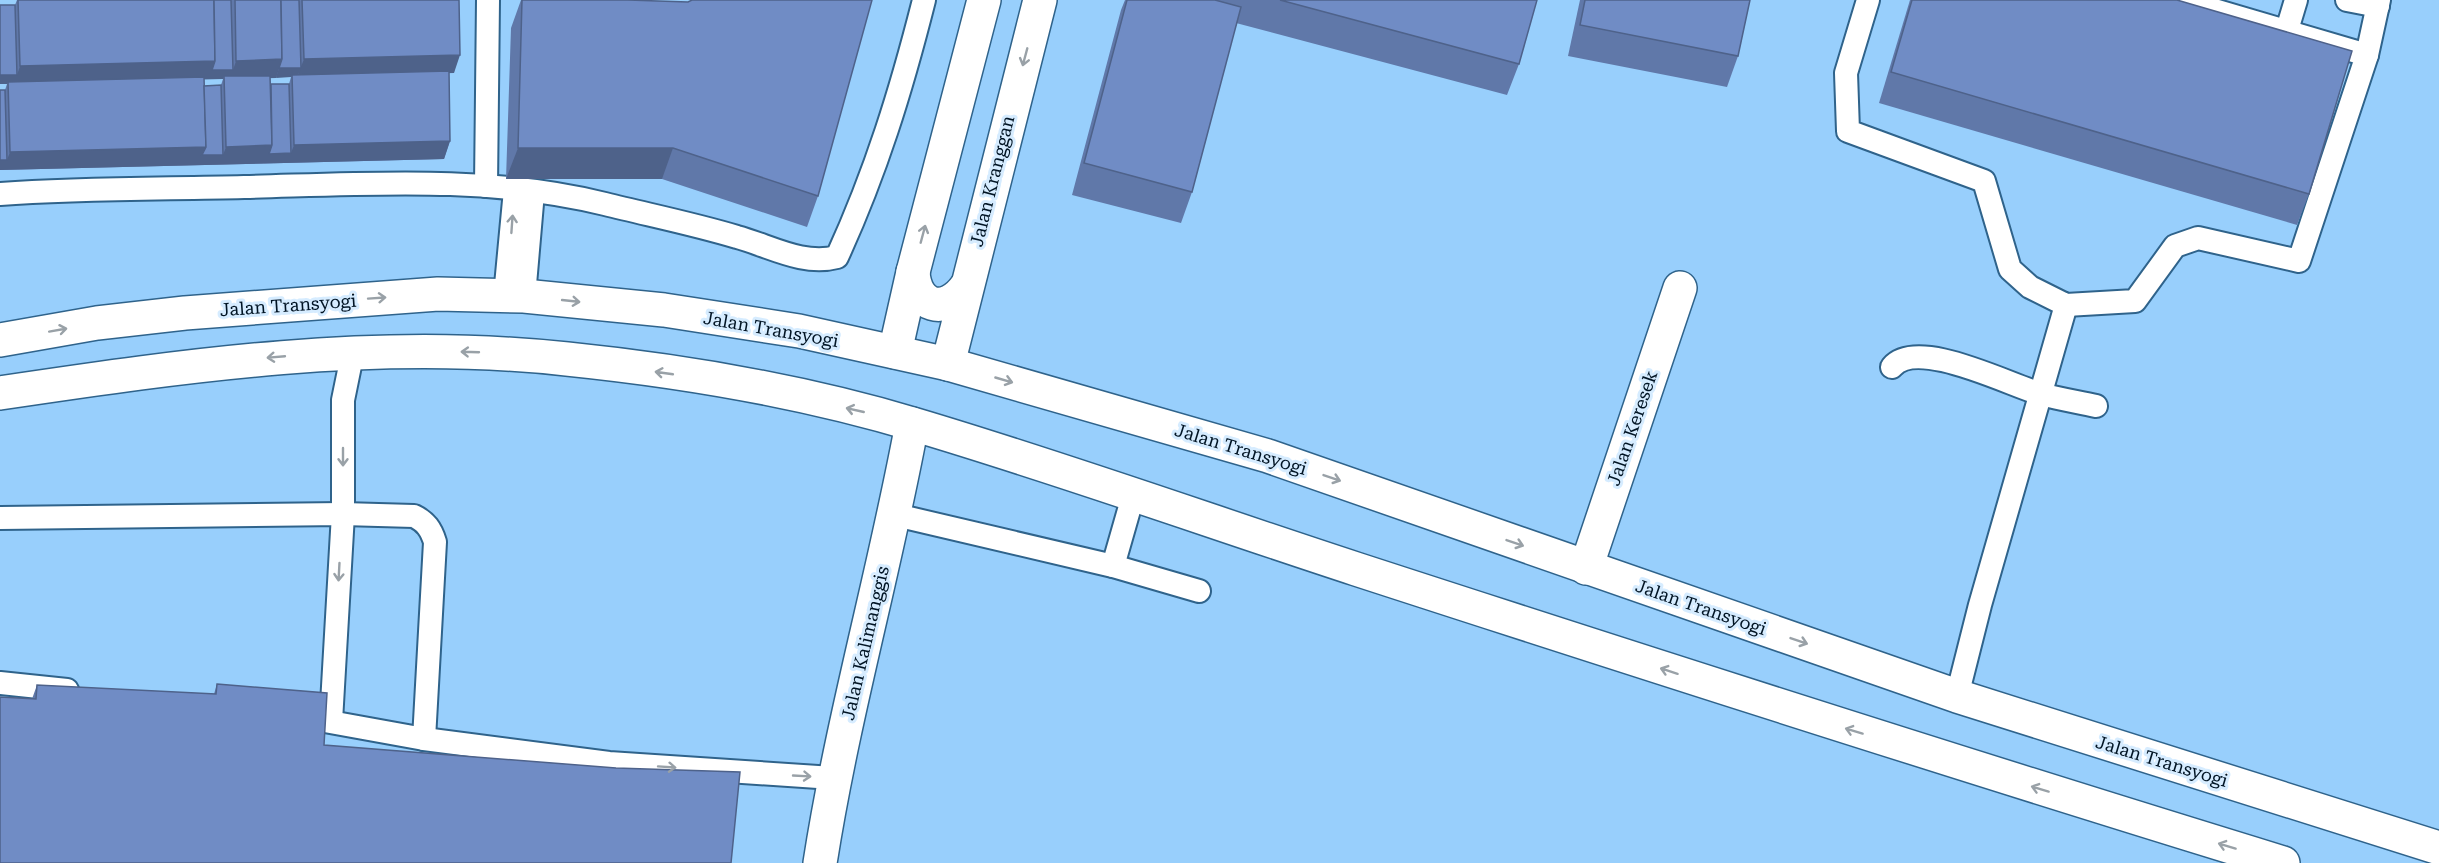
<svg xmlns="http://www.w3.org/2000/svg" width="2439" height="863" font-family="'Roboto Serif',serif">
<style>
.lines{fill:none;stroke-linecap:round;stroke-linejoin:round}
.lane-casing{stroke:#2f638b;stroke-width:26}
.street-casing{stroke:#2f638b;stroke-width:36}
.secondary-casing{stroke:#2f638b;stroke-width:36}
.highway-casing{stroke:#2f638b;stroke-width:36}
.lane{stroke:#fff;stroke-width:22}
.street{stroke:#fff;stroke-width:33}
.secondary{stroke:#fff;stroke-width:33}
.highway{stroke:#fff;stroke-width:33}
.wall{fill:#6078a9;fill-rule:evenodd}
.shaded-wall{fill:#4e628a}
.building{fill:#708cc5;stroke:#4e628a;stroke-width:1.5}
.oneway{stroke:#99a1a7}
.labels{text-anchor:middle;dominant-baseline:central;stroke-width:6;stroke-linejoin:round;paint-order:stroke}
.street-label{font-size:18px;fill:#011424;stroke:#d6ecff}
</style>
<rect width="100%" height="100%" fill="#98cffc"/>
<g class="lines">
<g class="lane-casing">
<g id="lane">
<path d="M1868,0L1846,73L1848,131L1984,181L2010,269L2030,287L2066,305L2135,301L2175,246L2198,238L2299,261L2367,55L2180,0"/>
<path d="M2347,0L2378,6"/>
<path d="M2287,30L2296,0"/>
<path d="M2367,55L2379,0"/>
<path d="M486,186L488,0"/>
<path d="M0,194C81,188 163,189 244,187C364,184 489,175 605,204C649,215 694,224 737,237C770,246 803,266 837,257C876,172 901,91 924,0"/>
<path d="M505,296L515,190"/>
<path d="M524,296L533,192"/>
<path d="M1892,367C1917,337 2009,385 2041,394C2059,399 2078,402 2096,406"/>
<path d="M896,515L1113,566L1199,591"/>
<path d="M0,518L343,514L414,516C426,522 431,529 435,542L424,739L297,716"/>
<path d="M1113,566L1133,496"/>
<path d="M0,683L67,690"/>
<path d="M1957,696L1980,605L2066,305"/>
<path d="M331,721L343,514V400L353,351"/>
<path d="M424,739L609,763L833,778"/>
</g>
</g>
<g class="street-casing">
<path id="street" d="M1586,568L1680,288"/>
</g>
<g class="secondary-casing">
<g id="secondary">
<path d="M913,272C915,307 945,316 966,287"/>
<path d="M895,352L913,272L984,0"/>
<path d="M948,364L1040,0"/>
<path d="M820,863C843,715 885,571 912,424"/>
</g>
</g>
<g class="highway-casing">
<g id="highway">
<path d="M0,340L97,323L185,313L438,294L524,296L664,310L799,331L948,364L1268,456L1957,696L2439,848"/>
<path d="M0,393C189,365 375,338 567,359C684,371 803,391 916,425C1064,469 1209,521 1356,569C1664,669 1973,768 2283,863"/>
</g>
</g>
<use href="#lane" class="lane"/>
<use href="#street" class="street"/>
<use href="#secondary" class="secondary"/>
<use href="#highway" class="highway"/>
</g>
<g class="wall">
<path d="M17,0H459L454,73H449L450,141L444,159L0,170L5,90L7,84H0V5H15ZM276,77H291L289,84H271L270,78ZM204,79H223L221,85L204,86Z"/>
<path d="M521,0H628L818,196L807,227L662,179H506L511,28Z"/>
<path d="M1125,0H1537L1519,64L1507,95L1236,23L1192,192L1181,223L1072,195L1121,10Z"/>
<path d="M1580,0H1750L1738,56L1727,87L1568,56Z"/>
<path d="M1910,0H2177L2309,194L2297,225L1879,103Z"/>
<path d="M217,684L324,745L731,863L32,699L37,685L214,694Z"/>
</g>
<g class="shaded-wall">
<path d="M460,55L454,73L297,77L304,59Z"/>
<path d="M282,59L276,78L224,79V76L223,79L8,84V82L7,84H0V75H17L20,66L215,61L233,70L236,61Z"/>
<path d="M279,68H301L297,77L292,75L291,77L276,78Z"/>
<path d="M450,141L444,159L0,170V160H7L10,152L206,147L223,155L226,147L272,145L291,153L294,145Z"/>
<path d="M518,148H673L662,179H506Z"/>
</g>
<g class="building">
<path d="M18,0H214L215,61L20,66Z"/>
<path d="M214,0H231L233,70H212L215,61Z"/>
<path d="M235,0H281L282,59L236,61Z"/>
<path d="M281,0H299L301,68H279L282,59Z"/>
<path d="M302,0H459L460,55L304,59Z"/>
<path d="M522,0H628L688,2L692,0H872L818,196L673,148H518Z"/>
<path d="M1127,0H1215L1241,7L1192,192L1084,163Z"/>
<path d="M1280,0H1537L1519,64Z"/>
<path d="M1585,0H1750L1738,56L1580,25Z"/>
<path d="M1912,0H2177L2352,51L2309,194L1891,72Z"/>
<path d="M0,5H15L17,75H0Z"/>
<path d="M449,71L450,141L294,145L292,75Z"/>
<path d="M224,76H270L272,145L226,147Z"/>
<path d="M204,77L206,147L10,152L8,82Z"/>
<path d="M271,84H289L291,153L269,154L272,145Z"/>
<path d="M221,85L223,155H202L206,147L204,86Z"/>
<path d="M0,90H5L7,160H0Z"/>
<path d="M217,684L327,693L324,745L616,768L740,772L731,863H0V697L36,699L37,685L216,694Z"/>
</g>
<defs><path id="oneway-shaft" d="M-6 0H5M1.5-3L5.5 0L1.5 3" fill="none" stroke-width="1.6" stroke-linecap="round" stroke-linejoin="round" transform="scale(1.5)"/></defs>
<g class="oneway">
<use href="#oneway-shaft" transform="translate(1025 57) rotate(105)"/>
<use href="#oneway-shaft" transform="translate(512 224) rotate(-86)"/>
<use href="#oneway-shaft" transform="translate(923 234) rotate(-75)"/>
<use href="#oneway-shaft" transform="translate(377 298) rotate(-4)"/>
<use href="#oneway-shaft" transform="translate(571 301) rotate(6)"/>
<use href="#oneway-shaft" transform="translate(58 330) rotate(-10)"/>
<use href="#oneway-shaft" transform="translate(470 352) rotate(-178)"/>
<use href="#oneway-shaft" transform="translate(276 357) rotate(175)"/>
<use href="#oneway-shaft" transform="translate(664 373) rotate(-172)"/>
<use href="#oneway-shaft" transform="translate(1004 380) rotate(16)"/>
<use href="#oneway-shaft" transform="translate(855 410) rotate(-167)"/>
<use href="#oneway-shaft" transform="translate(343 457) rotate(90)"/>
<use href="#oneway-shaft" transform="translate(1332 478) rotate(19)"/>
<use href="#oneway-shaft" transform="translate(1515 543) rotate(19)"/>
<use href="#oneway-shaft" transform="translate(339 572) rotate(93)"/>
<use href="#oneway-shaft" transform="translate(1799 641) rotate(19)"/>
<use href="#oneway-shaft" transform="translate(1669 671) rotate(-162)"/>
<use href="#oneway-shaft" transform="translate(1854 731) rotate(-163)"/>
<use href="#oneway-shaft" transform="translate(667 767) rotate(4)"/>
<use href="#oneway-shaft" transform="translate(802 776) rotate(3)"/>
<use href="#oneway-shaft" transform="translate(2040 789) rotate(-163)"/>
<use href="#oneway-shaft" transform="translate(2227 846) rotate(-163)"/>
</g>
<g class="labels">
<g class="street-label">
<text transform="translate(992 181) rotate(-76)">Jalan Kranggan</text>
<text transform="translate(288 305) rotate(-4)">Jalan Transyogi</text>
<text transform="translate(771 329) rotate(10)">Jalan Transyogi</text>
<text transform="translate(1632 428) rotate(-71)">Jalan Keresek</text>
<text transform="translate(1241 449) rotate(17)">Jalan Transyogi</text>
<text transform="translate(1701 607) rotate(19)">Jalan Transyogi</text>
<text transform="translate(865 643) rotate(-77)">Jalan Kalimanggis</text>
<text transform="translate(2162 761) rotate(17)">Jalan Transyogi</text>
</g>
</g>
</svg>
